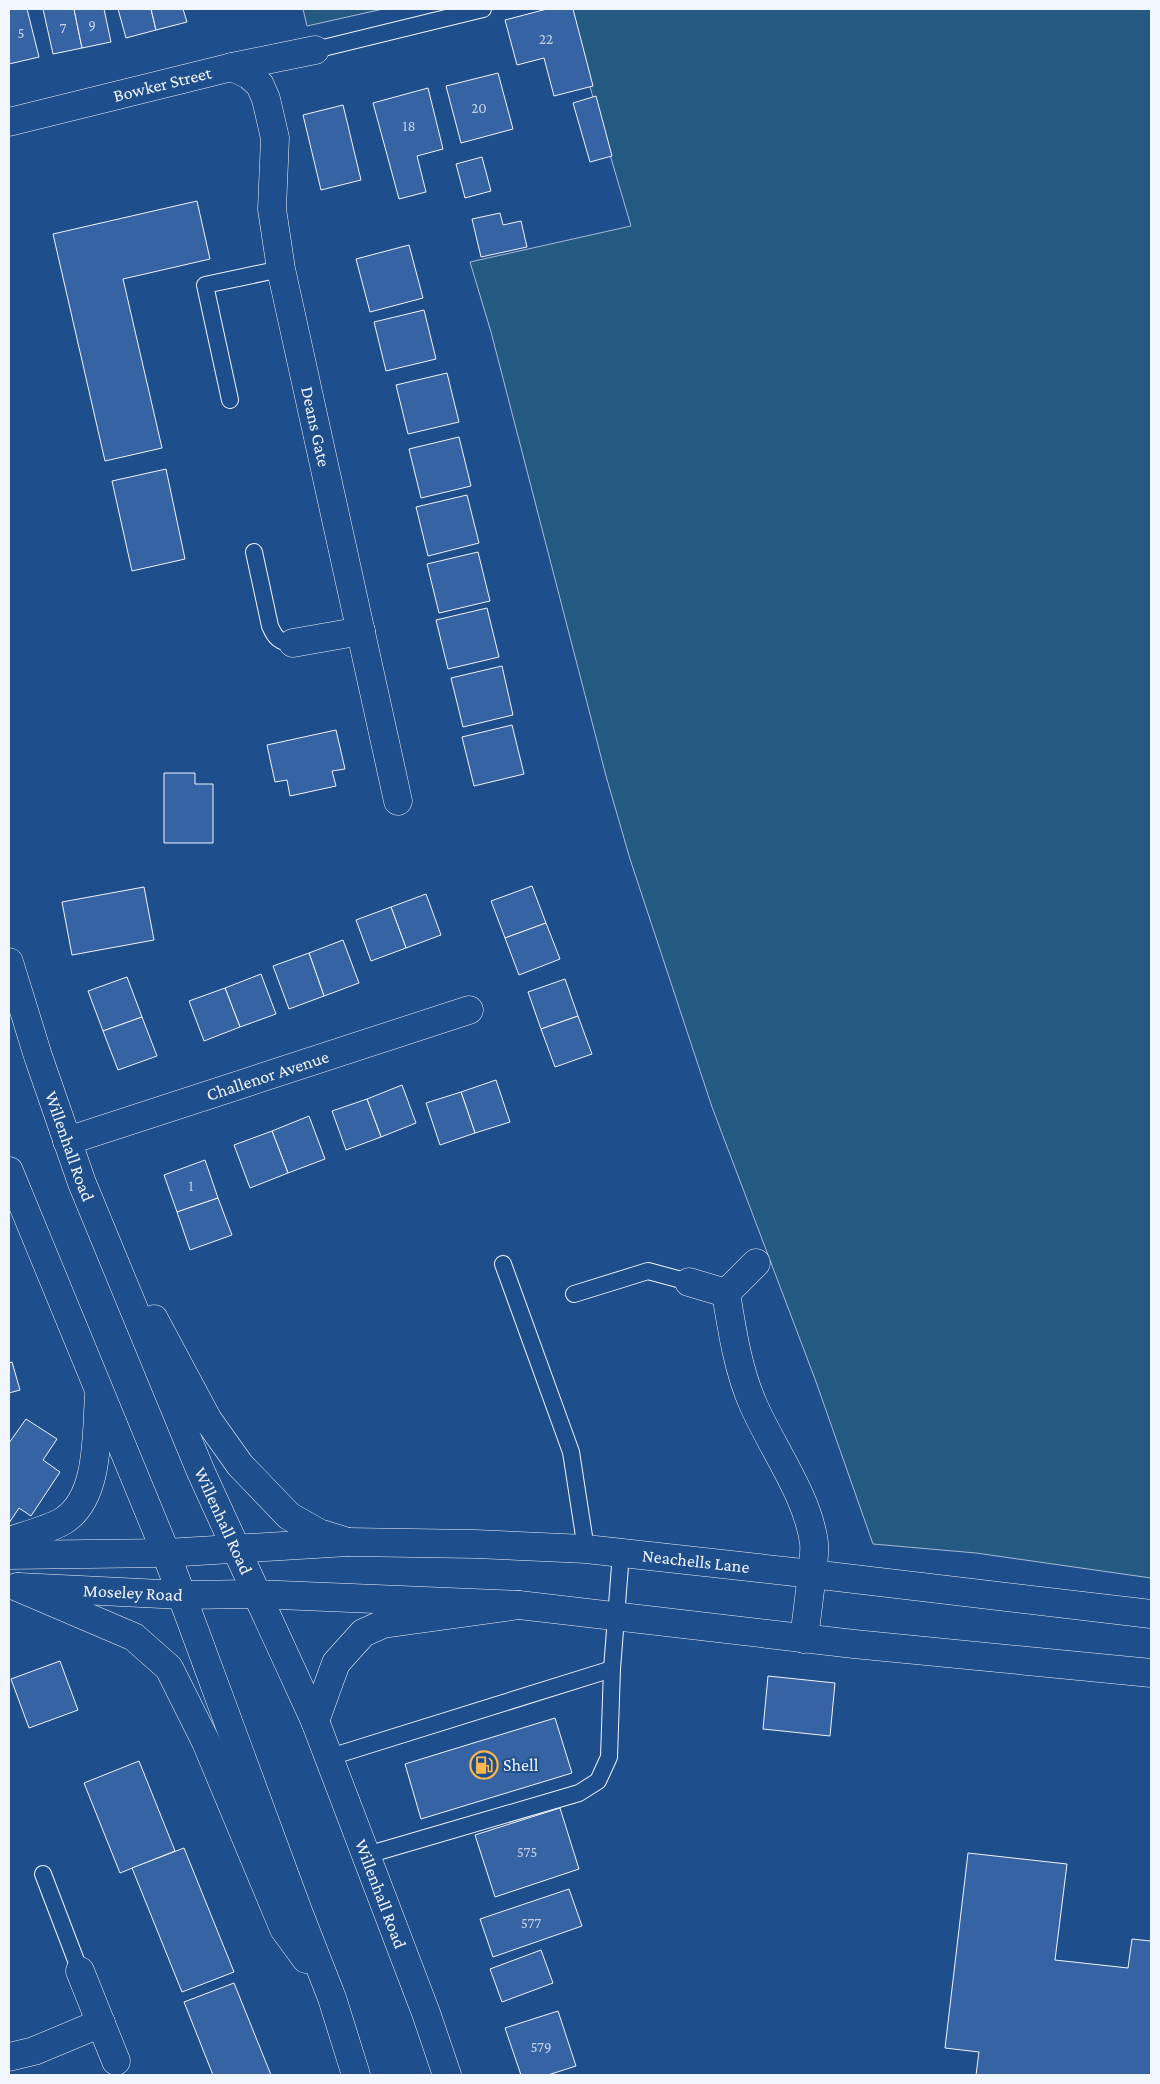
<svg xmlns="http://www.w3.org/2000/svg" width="1160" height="2084" font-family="'Crimson Pro',serif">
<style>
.green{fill:#245a82;stroke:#a8bbd7}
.building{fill:#3563a3;stroke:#f2f6ff}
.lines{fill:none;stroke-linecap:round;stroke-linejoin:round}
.service-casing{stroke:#f2f6ff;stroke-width:18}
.minor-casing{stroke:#f2f6ff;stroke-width:29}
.tertiary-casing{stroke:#f2f6ff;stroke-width:29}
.trunk-casing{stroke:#f2f6ff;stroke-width:29}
.service{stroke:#1f4e8c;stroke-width:16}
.minor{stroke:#1f4e8c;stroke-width:28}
.tertiary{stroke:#1f4e8c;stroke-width:28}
.trunk{stroke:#1f4e8c;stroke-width:28}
.labels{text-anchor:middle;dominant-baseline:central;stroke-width:4;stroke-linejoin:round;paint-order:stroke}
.number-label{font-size:15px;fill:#c3d1e8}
.street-label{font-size:18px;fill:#f2f6ff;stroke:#1f4e8c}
.poi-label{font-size:18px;fill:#f2f6ff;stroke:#1f4e8c;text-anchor:start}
</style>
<rect width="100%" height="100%" fill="#1f4e8c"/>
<g class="green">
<path d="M303,9H383L307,26Z"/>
<path d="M567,9H1151V1578L976,1553L873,1544L815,1379L712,1107L630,859L606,776L491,332L470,262L631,226Z"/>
</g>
<g class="building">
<path d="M9,9H27L39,57L9,64Z"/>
<path d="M43,9H74L82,48L53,54Z"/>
<path d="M74,9H104L111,42L82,48Z"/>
<path d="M118,9H151L156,30L126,38Z"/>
<path d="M151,9H183L187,22L156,30Z"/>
<path d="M547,9H573L593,86L554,96L544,58L517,65L505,20Z"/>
<path d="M498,73L513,129L461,143L446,86Z"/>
<path d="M428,88L443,149L417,156L426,192L399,199L373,103Z"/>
<path d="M596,96L612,156L590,162L573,103Z"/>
<path d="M343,105L361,180L321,190L303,115Z"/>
<path d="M482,157L491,191L465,198L456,164Z"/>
<path d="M197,201L210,259L123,279L162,448L105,461L53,234Z"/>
<path d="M500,213L503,225L521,221L527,247L481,257L472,219Z"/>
<path d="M409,245L423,298L370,312L356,259Z"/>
<path d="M424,310L436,359L386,371L374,322Z"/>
<path d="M447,373L459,422L408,434L396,385Z"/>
<path d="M459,437L471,486L421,498L409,449Z"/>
<path d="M166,469L185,559L132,571L112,481Z"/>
<path d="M467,495L479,543L428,556L416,507Z"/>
<path d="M478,552L490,601L439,613L427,564Z"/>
<path d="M487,608L499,657L448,669L436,620Z"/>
<path d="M502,666L513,715L463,727L451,678Z"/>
<path d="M512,725L524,774L474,786L462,737Z"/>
<path d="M336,730L345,769L332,771L336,786L290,796L287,780L275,782L267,745Z"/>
<path d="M164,773H195V784H213V843H164Z"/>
<path d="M532,886L546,923L505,938L491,901Z"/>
<path d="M144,887L154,940L72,955L62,902Z"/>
<path d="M426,894L441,935L406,948L391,907Z"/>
<path d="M391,907L406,948L371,961L356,920Z"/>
<path d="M546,923L560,959L519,975L505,938Z"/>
<path d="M343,940L359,983L324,996L309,953Z"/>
<path d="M309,953L324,996L289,1009L273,966Z"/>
<path d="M261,974L276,1014L240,1027L225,988Z"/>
<path d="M127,977L142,1017L103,1031L88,991Z"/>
<path d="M565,979L578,1016L541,1029L528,992Z"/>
<path d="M225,988L240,1027L204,1041L189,1001Z"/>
<path d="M578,1016L592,1054L555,1067L541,1029Z"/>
<path d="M142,1017L157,1056L118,1070L103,1031Z"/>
<path d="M496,1080L510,1122L475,1133L461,1092Z"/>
<path d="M402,1085L416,1123L381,1137L367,1099Z"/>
<path d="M461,1092L475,1133L440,1145L426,1103Z"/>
<path d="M367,1099L381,1137L346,1150L332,1111Z"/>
<path d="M309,1116L325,1159L288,1173L272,1131Z"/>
<path d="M272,1131L288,1173L250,1188L234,1145Z"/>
<path d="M205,1160L218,1198L177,1212L164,1175Z"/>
<path d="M218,1198L232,1235L190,1250L177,1212Z"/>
<path d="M12,1362L20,1390L9,1393V1363Z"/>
<path d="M26,1419L57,1439L43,1460L60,1472L31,1516L19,1508L9,1523V1443Z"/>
<path d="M60,1661L78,1710L29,1728L11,1679Z"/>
<path d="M768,1676L835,1683L830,1736L763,1729Z"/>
<path d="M555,1718L572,1773L421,1819L405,1764Z"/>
<path d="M139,1761L175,1851L120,1873L84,1783Z"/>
<path d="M560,1808L579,1869L495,1897L475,1835Z"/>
<path d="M184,1848L234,1972L182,1992L132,1868Z"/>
<path d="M968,1853L1067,1864L1055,1960L1128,1968L1132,1939L1151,1941V2075H976L979,2052L945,2048Z"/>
<path d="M569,1889L582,1926L493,1957L480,1919Z"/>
<path d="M541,1950L553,1983L502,2002L490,1969Z"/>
<path d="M234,1983L271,2075H213L184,2002Z"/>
<path d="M558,2011L576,2066L548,2075H521L505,2028Z"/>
</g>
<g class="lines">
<g class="service-casing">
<g id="service">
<path d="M315,50L483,9"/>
<path d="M230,400L205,285L281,269"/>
<path d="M254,552L270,626C275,638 280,643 293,643"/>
<path d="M503,1264L571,1452L586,1549"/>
<path d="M574,1294L648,1271L689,1282"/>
<path d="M330,1757L612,1669"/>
<path d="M367,1855L579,1793L598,1781L609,1757L612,1669L621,1553"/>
<path d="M43,1874L80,1971"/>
</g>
</g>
<g class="minor-casing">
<g id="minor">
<path id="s1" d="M232,67L249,75L260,85L266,99L275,138L272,209L281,269L398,801"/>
<path id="s2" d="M9,122L232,67L315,50"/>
<path d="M293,643L361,631"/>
<path id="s3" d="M67,1141L469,1010"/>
<path d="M756,1263L726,1293C732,1330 738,1370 753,1404C772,1448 808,1496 814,1543C815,1553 813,1564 812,1574"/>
<path d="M689,1282L726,1293"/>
<path d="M80,1971L116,2061"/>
<path d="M9,2057L34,2051L101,2023"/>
</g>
</g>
<g class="tertiary-casing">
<g id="tertiary">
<path id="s4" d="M9,1555L166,1553L348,1542L475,1544L586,1549L812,1574L1151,1614"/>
<path id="s5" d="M19,1587L182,1595L255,1594L519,1605L854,1644L1151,1673"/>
<path d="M804,1639L812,1574"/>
</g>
</g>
<g class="trunk-casing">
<g id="trunk">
<path id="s6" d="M9,962L38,1056L82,1183L201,1472L315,1721L426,2013L447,2075"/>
<path d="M9,1171L166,1553L298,1911L332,1998L356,2075"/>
<path d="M154,1319L208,1420L240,1465L289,1516L319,1533L348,1542"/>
<path d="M9,1541C24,1536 50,1529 63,1521C100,1498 96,1435 99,1396"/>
<path d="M17,1587L134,1637L169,1668L206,1742L284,1929L306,1959"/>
<path d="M315,1721L336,1663L363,1633L383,1624L519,1605"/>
</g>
</g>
<use href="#service" class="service"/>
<use href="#minor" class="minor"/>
<use href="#tertiary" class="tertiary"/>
<use href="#trunk" class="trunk"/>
</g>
<defs>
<g id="fuel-ring" transform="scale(1.4375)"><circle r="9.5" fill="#1f4e8c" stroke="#ffb74d" stroke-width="1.5"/><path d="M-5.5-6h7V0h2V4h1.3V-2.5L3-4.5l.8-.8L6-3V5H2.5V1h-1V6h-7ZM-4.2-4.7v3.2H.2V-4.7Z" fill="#ffb74d"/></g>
</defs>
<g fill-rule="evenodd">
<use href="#fuel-ring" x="484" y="1765"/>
</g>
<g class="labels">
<g class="number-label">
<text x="92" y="25">9</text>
<text x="63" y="28">7</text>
<text x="21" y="33">5</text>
<text x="546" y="39">22</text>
<text x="479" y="108">20</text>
<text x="409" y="126">18</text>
<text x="191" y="1186">1</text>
<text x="527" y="1852">575</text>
<text x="531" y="1923">577</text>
<text x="541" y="2047">579</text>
</g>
<g class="street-label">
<text stroke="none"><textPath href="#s2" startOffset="158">Bowker Street</textPath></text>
<text stroke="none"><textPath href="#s1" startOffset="382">Deans Gate</textPath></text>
<text stroke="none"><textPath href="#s3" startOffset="211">Challenor Avenue</textPath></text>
<text stroke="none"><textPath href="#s6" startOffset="194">Willenhall Road</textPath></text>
<text stroke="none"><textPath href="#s6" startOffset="599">Willenhall Road</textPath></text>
<text stroke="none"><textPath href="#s4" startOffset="688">Neachells Lane</textPath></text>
<text stroke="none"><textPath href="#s5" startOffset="114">Moseley Road</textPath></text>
<text stroke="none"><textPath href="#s6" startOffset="1004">Willenhall Road</textPath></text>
</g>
<g class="poi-label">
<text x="503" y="1765">Shell</text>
</g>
</g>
<rect width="1160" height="2084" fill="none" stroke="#f2f6ff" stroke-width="20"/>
</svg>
